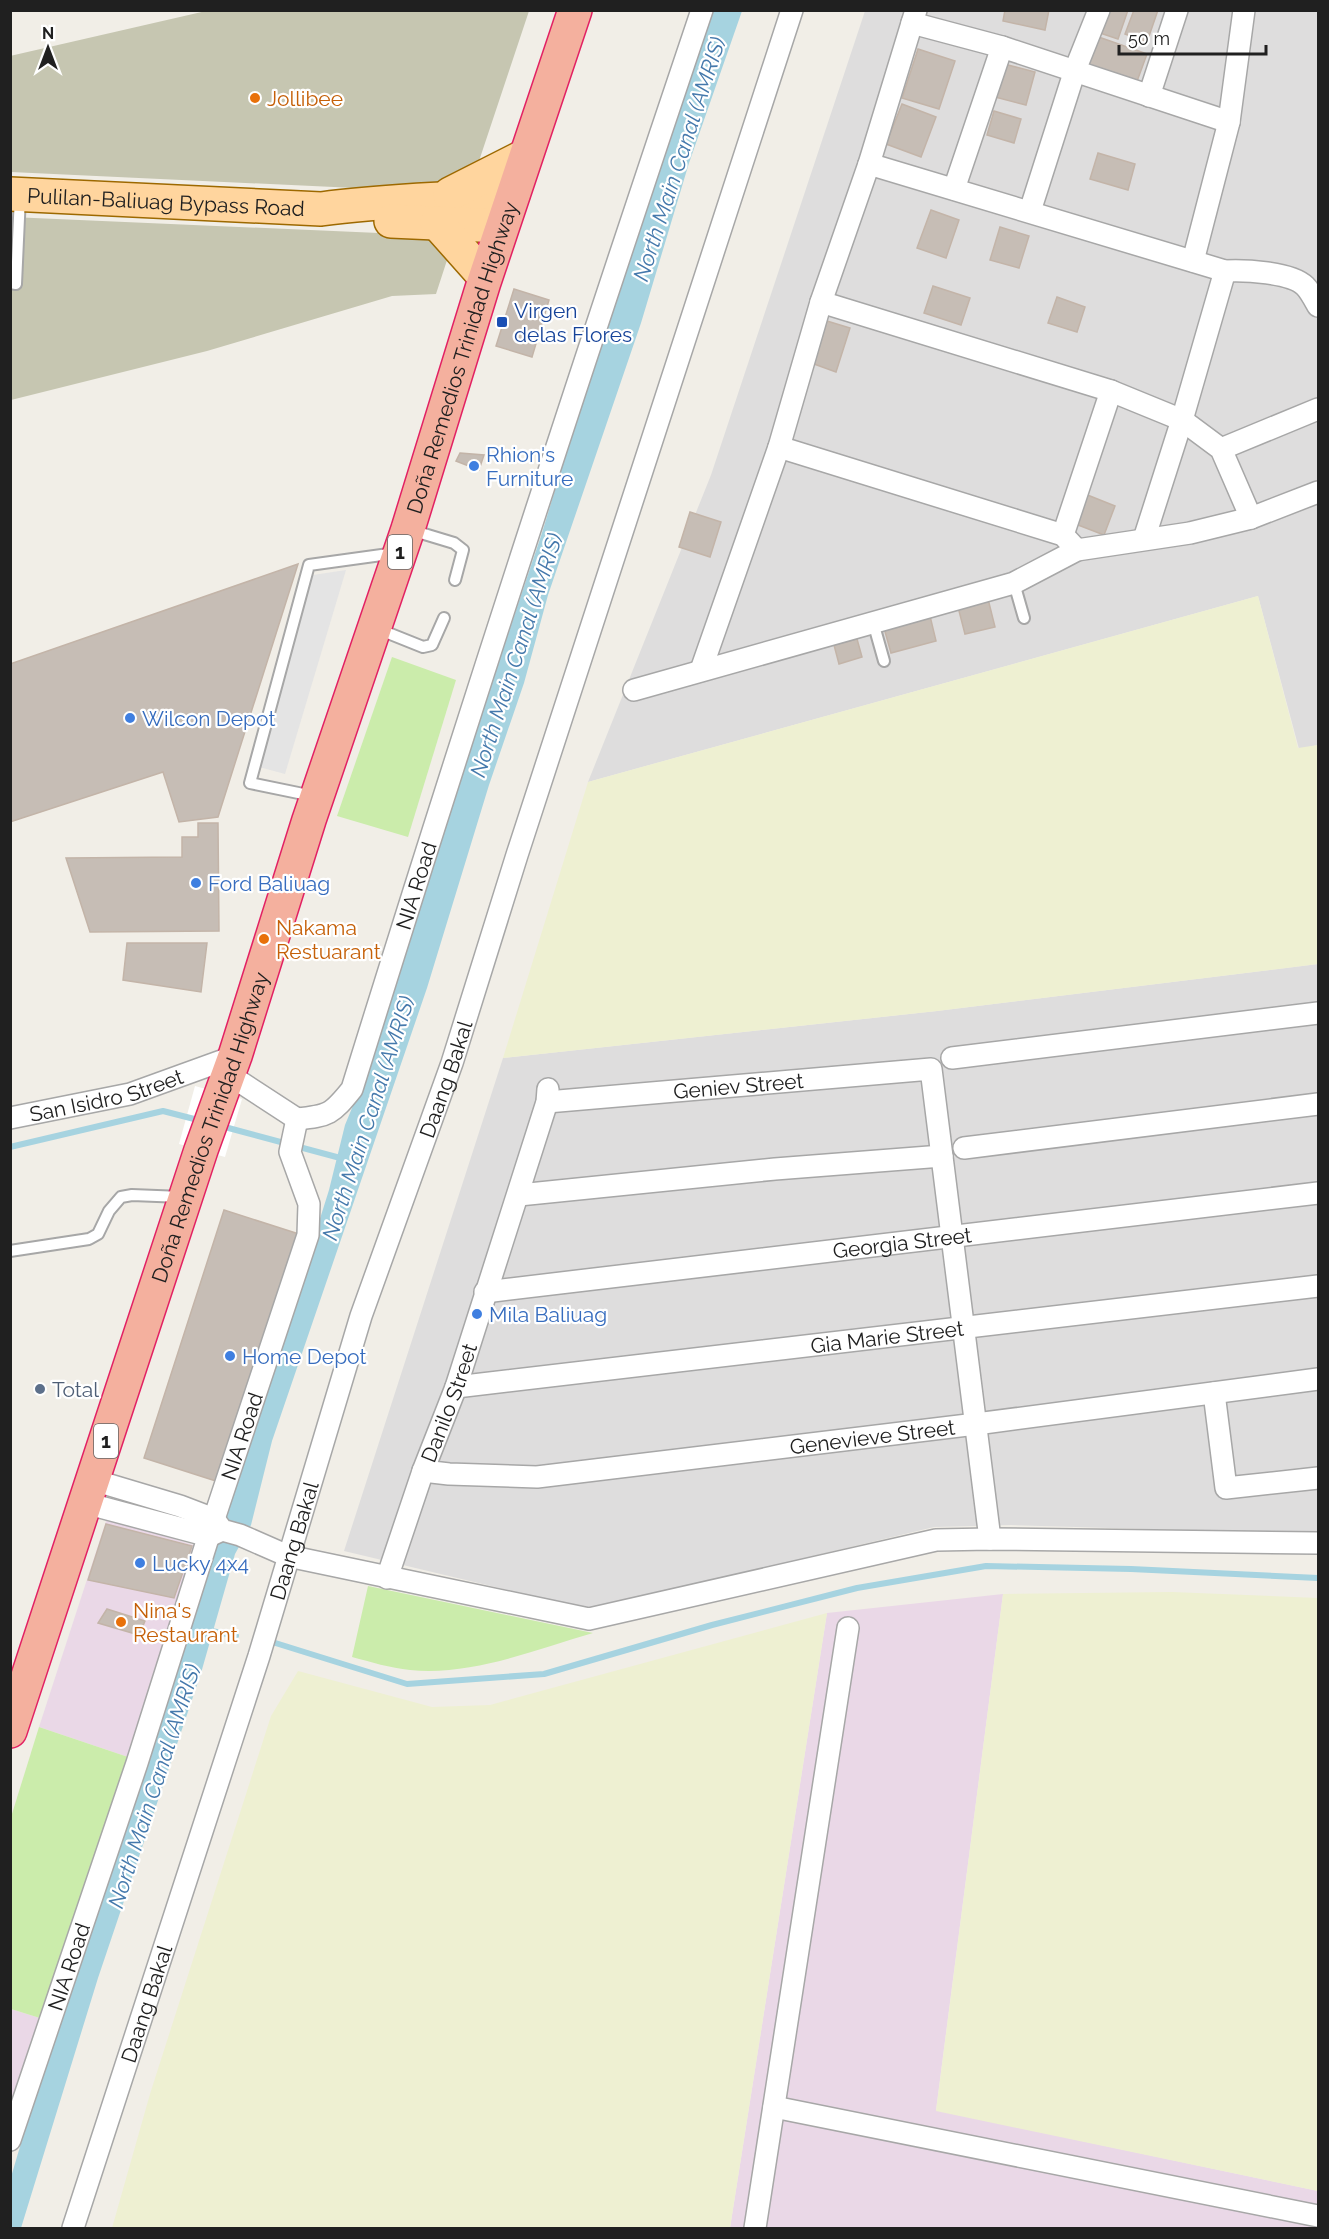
<svg xmlns="http://www.w3.org/2000/svg" width="1329" height="2239" font-family="Raleway,sans-serif">
<style>
.residential{fill:#dedddd}
.industrial{fill:#ead8e7}
.construction{fill:#c6c6b1}
.farmland{fill:#eef0d2}
.grass{fill:#cbecab}
.parking{fill:#e4e4e4}
.water{fill:#a6d3e0}
.pier{fill:#fff}
.lines{fill:none;stroke-linecap:round;stroke-linejoin:round}
.stream{stroke:#a6d3e0;stroke-width:6}
.building{fill:#c6bdb5;stroke:#c3b4a8;stroke-width:1.5}
.service-casing{stroke:#a7a7a7;stroke-width:14}
.minor-casing{stroke:#a7a7a7;stroke-width:24}
.primary-casing{stroke:#9d6900;stroke-width:36}
.trunk-casing{stroke:#e22163;stroke-width:36}
.service{stroke:#fff;stroke-width:10}
.minor{stroke:#fff;stroke-width:21}
.primary{stroke:#ffd59e;stroke-width:33}
.trunk{stroke:#f4b09e;stroke-width:33}
.food-dot{fill:#e8710a;stroke:#fff;stroke-width:2}
.transit-dot{fill:#1a4fb4;stroke:#fff;stroke-width:2}
.shop-dot{fill:#3f7fe0;stroke:#fff;stroke-width:2}
.service-dot{fill:#5c6f8a;stroke:#fff;stroke-width:2}
.labels{text-anchor:middle;dominant-baseline:central;stroke-width:4.5;stroke-linejoin:round;paint-order:stroke}
.shield{fill:#fff;stroke:#636363;stroke-width:1.5}
.shield-label{font-size:20px;font-weight:bold;fill:#202020}
.food-label{font-size:21px;fill:#c56008;stroke:#fff;text-anchor:start}
.street-label{font-size:21px;fill:#202020;stroke:#fff}
.transit-label{font-size:21px;fill:#164399;stroke:#fff;text-anchor:start}
.shop-label{font-size:21px;fill:#366cbe;stroke:#fff;text-anchor:start}
.service-label{font-size:21px;fill:#4e5e75;stroke:#fff;text-anchor:start}
.water-label{font-size:22px;font-style:italic;fill:#4579ac;stroke:#fff}
</style>
<rect width="100%" height="100%" fill="#f1eee7"/>
<g class="residential">
<path d="M865,11H1318V745L1299,749L1258,596L588,782L711,475Z"/>
<path d="M1318,964V1534L1011,1525L934,1527L784,1563L634,1605L592,1610L344,1551L503,1058L937,1011Z"/>
</g>
<g class="industrial">
<path d="M107,1518L197,1546L128,1757L39,1727Z"/>
<path d="M1003,1594L936,2110L1318,2191V2228H730L827,1613Z"/>
<path d="M11,2009L43,2019L11,2110Z"/>
</g>
<g class="construction">
<path d="M206,11H529L476,170L454,182L423,188H355L11,172L10,56Z"/>
<path d="M11,217L424,235L450,251L436,294L392,296L207,351L11,400Z"/>
</g>
<g class="farmland">
<path d="M1258,596L1298,748L1318,745V964L937,1011L503,1058L588,782Z"/>
<path d="M1172,1592L1318,1598V2191L936,2111L1003,1594Z"/>
<path d="M827,1613L730,2228H112L150,2094L271,1716L298,1671L432,1707L490,1705Z"/>
</g>
<g class="grass">
<path d="M392,657L456,680L408,837L337,816Z"/>
<path d="M368,1586L593,1633C534,1650 472,1676 410,1670C390,1668 371,1662 352,1657Z"/>
<path d="M39,1727L128,1757L43,2019L11,2009V1817Z"/>
</g>
<path class="parking" d="M346,570L285,774L259,767L313,575Z"/>
<path class="water" d="M711,11H742L689,163L641,323L548,595L524,683L489,785L427,988L272,1441L251,1525L235,1554L201,1673L98,1978L21,2228H11V2177L35,2096L235,1489L329,1190L345,1125L359,1091L446,818L541,536L599,346L660,167Z"/>
<path class="pier" d="M195,1086L242,1099L225,1157L179,1144Z"/>
<g class="lines">
<g class="stream">
<path d="M221,1126L344,1159"/>
<path d="M10,1147L163,1111L202,1121"/>
<path d="M207,1630L236,1636"/>
<path d="M269,1641L407,1684L544,1674L712,1625L857,1588L986,1566L1131,1569L1318,1578"/>
</g>
</g>
<g class="building">
<path d="M1005,10H1049L1045,30L1003,21Z"/>
<path d="M1104,10H1128L1118,39L1097,32Z"/>
<path d="M1134,10H1158L1147,42L1125,34Z"/>
<path d="M1093,35L1147,54L1136,84L1083,65Z"/>
<path d="M918,49L955,61L939,109L902,98Z"/>
<path d="M1004,64L1035,72L1026,105L995,97Z"/>
<path d="M902,104L936,117L921,157L886,144Z"/>
<path d="M994,111L1021,119L1014,143L987,135Z"/>
<path d="M1098,153L1135,164L1128,190L1090,179Z"/>
<path d="M931,210L959,220L946,258L917,248Z"/>
<path d="M1000,227L1029,236L1019,268L990,260Z"/>
<path d="M933,286L970,298L961,325L924,313Z"/>
<path d="M514,289L549,300L532,357L496,346Z"/>
<path d="M1057,297L1085,307L1077,332L1048,323Z"/>
<path d="M827,321L850,328L836,372L814,364Z"/>
<path d="M460,453L484,455L479,470L456,461Z"/>
<path d="M1085,494L1115,506L1104,535L1073,523Z"/>
<path d="M690,512L721,522L710,557L679,547Z"/>
<path d="M298,564L218,817L179,822L163,772L10,822V664Z"/>
<path d="M988,599L995,627L965,634L958,607Z"/>
<path d="M930,616L936,641L891,653L884,628Z"/>
<path d="M857,639L862,657L839,664L834,645Z"/>
<path d="M198,823H218L219,931L90,932L66,858L182,857V837H198Z"/>
<path d="M127,943H207L201,992L123,980Z"/>
<path d="M224,1210L299,1234L219,1482L144,1458Z"/>
<path d="M106,1524L192,1546L174,1598L88,1580Z"/>
<path d="M107,1609L145,1621L139,1635L98,1623Z"/>
</g>
<g class="lines">
<g class="service-casing">
<g id="service">
<path d="M10,283L16,284L20,196"/>
<path d="M411,530L454,543L463,550L455,580"/>
<path d="M1014,583L1024,618"/>
<path d="M873,622L884,661"/>
<path d="M378,629L423,647L432,645L444,618"/>
<path d="M313,796L250,783L309,565L396,553"/>
<path d="M10,1251L89,1239L98,1234L109,1211L121,1197L132,1195L182,1197"/>
</g>
</g>
<g class="minor-casing">
<g id="minor">
<path d="M912,23L1002,47L1229,122"/>
<path d="M1149,96L1177,10"/>
<path d="M869,164L1225,271C1244,270 1291,272 1305,286C1310,291 1314,299 1318,306"/>
<path d="M954,189L1002,47"/>
<path d="M1030,211L1075,70L1099,10"/>
<path d="M1193,261L1229,122L1244,10"/>
<path d="M821,302L1111,391L1182,420L1221,449L1251,518"/>
<path d="M779,447L1063,535L1077,550"/>
<path d="M1221,449L1318,409"/>
<path d="M1063,535L1111,391"/>
<path d="M1144,539L1182,420L1225,271"/>
<path d="M701,670L779,447L821,302L869,164L916,10"/>
<path d="M634,690L1014,583L1077,550L1190,533L1251,518L1318,492"/>
<path d="M952,1058L1318,1013"/>
<path d="M228,1074L297,1119"/>
<path id="s1" d="M547,1102L931,1069L990,1539"/>
<path id="s2" d="M10,1118L130,1094L235,1056"/>
<path id="s3" d="M297,1119C329,1116 332,1114 352,1089C464,728 581,369 702,10"/>
<path d="M964,1148L1318,1104"/>
<path d="M519,1195L775,1169L942,1156"/>
<path id="s4" d="M485,1292L1318,1193"/>
<path id="s5" d="M456,1387L1318,1286"/>
<path d="M1214,1393L1226,1488L1318,1478"/>
<path id="s6" d="M423,1471L449,1474L537,1477L976,1424L1318,1379"/>
<path d="M93,1480L180,1506L214,1519L222,1530L240,1535L288,1556L589,1619L936,1540L990,1539L1318,1543"/>
<path d="M85,1503L209,1536L222,1530"/>
<path id="s7" d="M387,1578L423,1471L456,1387L547,1102L548,1089"/>
<path d="M774,2107L1318,2216"/>
<path id="s8" d="M10,2140L137,1763L214,1519L308,1235L309,1204L290,1152L297,1119"/>
<path id="s9" d="M73,2228L259,1656L361,1316L452,1063L517,855L792,10"/>
<path d="M755,2228L848,1628"/>
</g>
</g>
<g class="primary-casing">
<g id="primary">
<path id="s10" d="M10,194L321,209C385,200 449,200 513,194"/>
<path d="M450,194L525,156"/>
<path d="M391,221L502,226"/>
<path d="M437,223L485,277"/>
</g>
</g>
<g class="trunk-casing">
<g id="trunk">
<path id="s11" d="M10,1731L201,1150L235,1056L309,820L408,529L484,282L575,10"/>
</g>
</g>
<use href="#service" class="service"/>
<use href="#minor" class="minor"/>
<use href="#primary" class="primary"/>
<use href="#trunk" class="trunk"/>
</g>
<g class="food-dot">
<circle cx="255" cy="98" r="6"/>
<circle cx="264" cy="939" r="6"/>
<circle cx="121" cy="1622" r="6"/>
</g>
<rect class="transit-dot" x="496" y="316" width="12" height="12" rx="3"/>
<g class="shop-dot">
<circle cx="474" cy="466" r="6"/>
<circle cx="130" cy="718" r="6"/>
<circle cx="196" cy="883" r="6"/>
<circle cx="477" cy="1314" r="6"/>
<circle cx="230" cy="1356" r="6"/>
<circle cx="140" cy="1563" r="6"/>
</g>
<circle class="service-dot" cx="40" cy="1389" r="6"/>
<g class="labels">
<g class="shield">
<rect x="388" y="535" width="24" height="34" rx="4.5"/>
<rect x="94" y="1424" width="24" height="34" rx="4.5"/>
</g>
<g class="shield-label">
<text x="400" y="552">1</text>
<text x="106" y="1441">1</text>
</g>
<g class="food-label">
<text x="267" y="98">Jollibee</text>
<text x="276" y="927">Nakama<tspan x="276" dy="24">Restuarant</tspan></text>
<text x="133" y="1610">Nina's<tspan x="133" dy="24">Restaurant</tspan></text>
</g>
<g class="street-label">
<text stroke="none"><textPath href="#s10" startOffset="156">Pulilan-Baliuag Bypass Road</textPath></text>
<text stroke="none"><textPath href="#s11" startOffset="1446">Doña Remedios Trinidad Highway</textPath></text>
<text stroke="none"><textPath href="#s3" startOffset="279">NIA Road</textPath></text>
<text stroke="none"><textPath href="#s9" startOffset="1208">Daang Bakal</textPath></text>
<text stroke="none"><textPath href="#s1" startOffset="192">Geniev Street</textPath></text>
<text stroke="none"><textPath href="#s2" startOffset="99">San Isidro Street</textPath></text>
<text stroke="none"><textPath href="#s11" startOffset="636">Doña Remedios Trinidad Highway</textPath></text>
<text stroke="none"><textPath href="#s4" startOffset="420">Georgia Street</textPath></text>
<text stroke="none"><textPath href="#s5" startOffset="434">Gia Marie Street</textPath></text>
<text stroke="none"><textPath href="#s7" startOffset="186">Danilo Street</textPath></text>
<text stroke="none"><textPath href="#s8" startOffset="741">NIA Road</textPath></text>
<text stroke="none"><textPath href="#s6" startOffset="452">Genevieve Street</textPath></text>
<text stroke="none"><textPath href="#s9" startOffset="722">Daang Bakal</textPath></text>
<text stroke="none"><textPath href="#s8" startOffset="183">NIA Road</textPath></text>
<text stroke="none"><textPath href="#s9" startOffset="236">Daang Bakal</textPath></text>
</g>
<g class="transit-label">
<text x="514" y="310">Virgen<tspan x="514" dy="24">delas Flores</tspan></text>
</g>
<g class="shop-label">
<text x="486" y="454">Rhion's<tspan x="486" dy="24">Furniture</tspan></text>
<text x="142" y="718">Wilcon Depot</text>
<text x="208" y="883">Ford Baliuag</text>
<text x="489" y="1314">Mila Baliuag</text>
<text x="242" y="1356">Home Depot</text>
<text x="152" y="1563">Lucky 4x4</text>
</g>
<g class="service-label">
<text x="52" y="1389">Total</text>
</g>
<g class="water-label">
<text transform="translate(679 159) rotate(-72)">North Main Canal (AMRIS)</text>
<text transform="translate(516 655) rotate(-72)">North Main Canal (AMRIS)</text>
<text transform="translate(368 1118) rotate(-72)">North Main Canal (AMRIS)</text>
<text transform="translate(154 1786) rotate(-72)">North Main Canal (AMRIS)</text>
</g>
</g>
<rect width="1329" height="2239" fill="none" stroke="#202020" stroke-width="24"/>
<g transform="translate(48 48)" stroke="#ffffff" stroke-width="4.5" paint-order="stroke">
<path d="M0-4.5L10 22L0 15L-10 22Z" fill="#202020"/>
<text y="-9" font-size="16" font-weight="bold" text-anchor="middle" fill="#202020">N</text>
</g>
<path d="M1119 45v9h147v-9" fill="none" stroke="#202020" stroke-width="3"/>
<text x="1128" y="45" font-size="18" fill="#202020" stroke="#ffffff" stroke-width="4.5" paint-order="stroke">50 m</text>
</svg>
